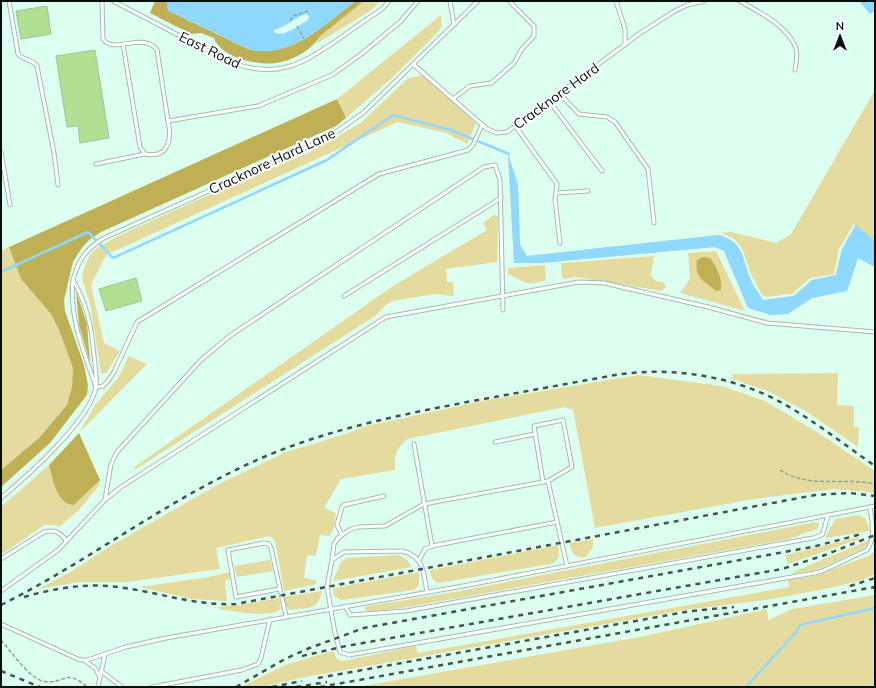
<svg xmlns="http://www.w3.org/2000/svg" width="876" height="688" font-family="Mulish,sans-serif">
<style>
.green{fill:#e5db9f}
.forest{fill:#bfaf55}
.water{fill:#8fd8ff;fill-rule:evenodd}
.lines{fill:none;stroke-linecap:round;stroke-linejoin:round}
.stream{stroke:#8fd8ff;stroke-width:2.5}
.building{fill:#b2df91;stroke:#acbca1}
.service-casing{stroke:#9ebeb0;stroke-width:5}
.path{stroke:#8aa498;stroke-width:1.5;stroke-dasharray:4 2;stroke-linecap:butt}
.service{stroke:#fff;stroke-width:3}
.rail{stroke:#42544c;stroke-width:2.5;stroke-dasharray:5 5;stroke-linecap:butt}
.labels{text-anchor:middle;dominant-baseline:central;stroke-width:4;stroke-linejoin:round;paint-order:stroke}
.street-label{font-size:14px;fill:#05100c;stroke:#fff}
</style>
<rect width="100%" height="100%" fill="#dcffef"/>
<g class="green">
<path d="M364,1H381L370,11L316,44L320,36Z"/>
<path d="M441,15L442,26L437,33L393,77L346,118L337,99Z"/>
<path d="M424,75L476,123L467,144L446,133L398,122L106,255L91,285L104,343L120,351L107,372L104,374L101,373L90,303L82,279L83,271L89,257L94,250L116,237L224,188L310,152L362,122L408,78Z"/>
<path d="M875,90V267L858,258L847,291L812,298L788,314L771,315L748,308L724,251L715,247L542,263H514L508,154L518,185L520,245L527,256L719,235C745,242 741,257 750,278C753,286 759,293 763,300L793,296L812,280L836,275L842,249L855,226L854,224L839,249L834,274L810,278L792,294L764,297C760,291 756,285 753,278C742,257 748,242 721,233L731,232L776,243L791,234Z"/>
<path d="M494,215L498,216L497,262L446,269L447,282H453L454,296L435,294L392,301L387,304L375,316L136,469L134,467L393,286L487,230L483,223Z"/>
<path d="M9,247L21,279L51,314L59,330L73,368L72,387L67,405L39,438L1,470V251Z"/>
<path d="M716,251L745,311L680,293L690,279L688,253Z"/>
<path d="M654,256L651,276L656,281L663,282L666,287L662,291L576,277L562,279L561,263Z"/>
<path d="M545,265L546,280C527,287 525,282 508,274V268Z"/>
<path d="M129,356L147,364L79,433L95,405L118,378Z"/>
<path d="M838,373L837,405L854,406V427H859L858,447L807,412L770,392L732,379L733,374Z"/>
<path d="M639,375L722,386L765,401L817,432L875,471V493L835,489L760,498L595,528L573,410L565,407L407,439C395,451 395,453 395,470L341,479L324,508L336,513L333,530L329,536L320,535L316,556L307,555L304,578L316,580V584L284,591L275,540L270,536L216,548L220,569L128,582H80L38,589L67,574L114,544L219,484L286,452L349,433L362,427L482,401Z"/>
<path d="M49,465L55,488L74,505L100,480V484L80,509L59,527L56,525H44L1,555V507Z"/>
<path d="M860,515L866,519L870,531L825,538L835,519Z"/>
<path d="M815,522L819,524L817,529L789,539L402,608L368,612L365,610V607L369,606L460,591Z"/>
<path d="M859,537L860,539L788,564L785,555Z"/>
<path d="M593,539V547L586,557C574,559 572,553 569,543Z"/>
<path d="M869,540V543L862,549L819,569L794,574L793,572Z"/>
<path d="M558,545C560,554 560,561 550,564L439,583C432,581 431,577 430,570Z"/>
<path d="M875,551V574L862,580L830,588L766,600L685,610L300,678L263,687H241L285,665L329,652H334L337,659L342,661L416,646L418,653L789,587L788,580L814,576L868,556Z"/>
<path d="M399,555L406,559L412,567L333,581L341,562L347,558Z"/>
<path d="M270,560L273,571L237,577L234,566Z"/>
<path d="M229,572L231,579L225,581L227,601L192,599L140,587L209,577Z"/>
<path d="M419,572V585L414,590L341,600L334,596L333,588Z"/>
<path d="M322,591C318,611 308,607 290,610L286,606L284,597Z"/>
<path d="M875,595V687H357L645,636L767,609L768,620L792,609Z"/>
<path d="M279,598L281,609C271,619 233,611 219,609L217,607L239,605Z"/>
</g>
<g class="forest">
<path d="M155,1H167V7L169,11L248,49C291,60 324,24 356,1H364L320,36C312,50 292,61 276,63C258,66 220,57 214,38L201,33L191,34L150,13Z"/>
<path d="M337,99L346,118L336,126L101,232L89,240L81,249L73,262L64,300L65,311L84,365L88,385L87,395L50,443L1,487V470L39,438L67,405L72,387L73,368L59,330L51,314L21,279L9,247Z"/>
<path d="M703,257L710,258C717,267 722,278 721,290L716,291C704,280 694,279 697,260Z"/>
<path d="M76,291L87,324L90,362L79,325Z"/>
<path d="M79,433L100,480L74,505C56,504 53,479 49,465Z"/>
</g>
<g class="water">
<path d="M167,1H356C324,24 291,60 248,49L169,11L167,7ZM306,14L309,16L308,20C299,25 284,38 274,32V30C286,27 294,18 306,14Z"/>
<path d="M859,1H875V11L870,14Z"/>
<path d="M508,154L518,185L520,245L527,256L719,235C745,243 741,257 750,278C753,286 759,293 763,300L794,296L812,280L836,275L842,249L856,225L875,241V267L858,258L847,291L812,298L788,314L771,315L748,308L724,251L715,247L542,263H514Z"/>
</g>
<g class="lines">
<g class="stream">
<path d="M1,272L88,232L113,258L327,160L393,115L451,130L509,154"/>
<path d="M746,687L796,632L800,625L875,608"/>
</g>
</g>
<g class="building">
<path d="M47,6L51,34L21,39L16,11Z"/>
<path d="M95,50L109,138L80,143L78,126L67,127L56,56Z"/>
<path d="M136,278L142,301L106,311L99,289Z"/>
</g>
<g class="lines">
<g class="service-casing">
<g id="service">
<path d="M9,1L18,54C23,60 32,59 37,66L54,153L58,185"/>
<path d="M102,1L103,39C113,55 144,31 157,50L168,121L258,106L332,75L360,55L400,22L418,1"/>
<path d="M113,1L232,63C277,78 299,66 336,41C351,30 366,20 382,9L389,1"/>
<path d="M450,1L454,25"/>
<path d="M616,1L625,29V45"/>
<path d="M740,1C760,13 787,25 796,48C798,54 796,64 795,70"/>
<path d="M123,44L140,147L145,154C169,159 172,139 168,121"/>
<path d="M414,65L487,129L497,133L507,132L639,34L673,12L687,5L704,1"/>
<path d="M560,94L579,114L607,117L615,122L648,169L654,223"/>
<path d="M453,99L470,86L491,83L496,79L514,63L522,49L534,36V26L511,3"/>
<path d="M550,102L602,171"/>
<path d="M516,127L557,184L555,199L560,243"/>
<path d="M1,152L10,205"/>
<path d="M96,164L145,154"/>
<path d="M556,193L588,191"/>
<path d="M73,280C78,260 86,249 104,238L329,137L363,113L478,1"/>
<path d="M344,296L501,198"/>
<path d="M96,387L103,386L108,381L114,372L137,322L379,174L468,150L473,145L482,125"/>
<path d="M495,442L535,434"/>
<path d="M414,444L432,546L557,522"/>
<path d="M543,482L534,426L563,420L572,467L548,481"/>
<path d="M1,498C26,477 92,419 96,386C97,373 94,359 93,346C91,322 85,301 73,280C69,318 84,352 96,387"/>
<path d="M105,500L111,464L117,452L201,360L231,335L484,167L495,165L500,180L503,310"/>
<path d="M342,535L337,525L342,507L344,505L384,496"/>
<path d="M1,559L44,532C56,529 60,533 67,541"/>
<path d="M332,560L334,544L338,538L349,530L358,527L385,526L424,504L548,481L567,566"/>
<path d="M419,560L425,549L432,546"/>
<path d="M279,589L236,597L228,550L264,543L269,544L271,548L286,616"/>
<path d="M1,591L58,550L105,500L121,487L386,317L579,282L604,283L708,307L767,323L875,332"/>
<path d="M427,592C423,572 425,558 403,551L344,552L332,560L327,587L335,633L340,652L349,655L820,572L867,550C876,537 872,522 870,507"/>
<path d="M345,606L350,615L406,611L813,538L822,535L823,533L828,515"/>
<path d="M1,624L80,660H88L105,654"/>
<path d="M85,661L95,668L100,677"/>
<path d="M101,671L122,687"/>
<path d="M98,687L105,654L126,647L161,639L463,586L875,506"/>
<path d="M152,687L242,670L258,664L261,658L270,619"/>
</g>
</g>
<g class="path">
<path d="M290,21L293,16L308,11"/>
<path d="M297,26L304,39"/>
<path d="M780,470C809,489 843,477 875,484"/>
<path d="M1,640C10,650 30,679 43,681C63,686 65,667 87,687"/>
</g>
<use href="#service" class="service"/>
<g class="rail">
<path d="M850,586L875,578"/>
<path d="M24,597C55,588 86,583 118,587C158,592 195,606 236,604L815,495L850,493L875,496"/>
<path d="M1,605C93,559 176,493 271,454C335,428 400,415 467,402C517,393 566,384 615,375C670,366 735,376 784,404C816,422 845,445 875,466"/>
<path d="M302,656L346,646L782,569L825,555L875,535"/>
<path d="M1,671L40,687"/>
<path d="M318,678L691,611L734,607"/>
<path d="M1,687H2"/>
<path d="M236,687L285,659L307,649L364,628L812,547L862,534"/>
<path d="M272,687L302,681"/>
<path d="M296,687L327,682"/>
<path d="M320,687L875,587"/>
</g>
</g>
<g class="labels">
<g class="street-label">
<text transform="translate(210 50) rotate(26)">East Road</text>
<text transform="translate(556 96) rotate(-36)">Cracknore Hard</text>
<text transform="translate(272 161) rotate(-25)">Cracknore Hard Lane</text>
</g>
</g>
<rect width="876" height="688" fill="none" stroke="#05100c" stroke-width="4"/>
<g transform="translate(840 36)" stroke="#ffffff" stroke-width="3" paint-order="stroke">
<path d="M0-3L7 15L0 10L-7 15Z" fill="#05100c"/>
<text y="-6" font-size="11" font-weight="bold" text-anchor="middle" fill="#05100c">N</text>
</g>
</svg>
